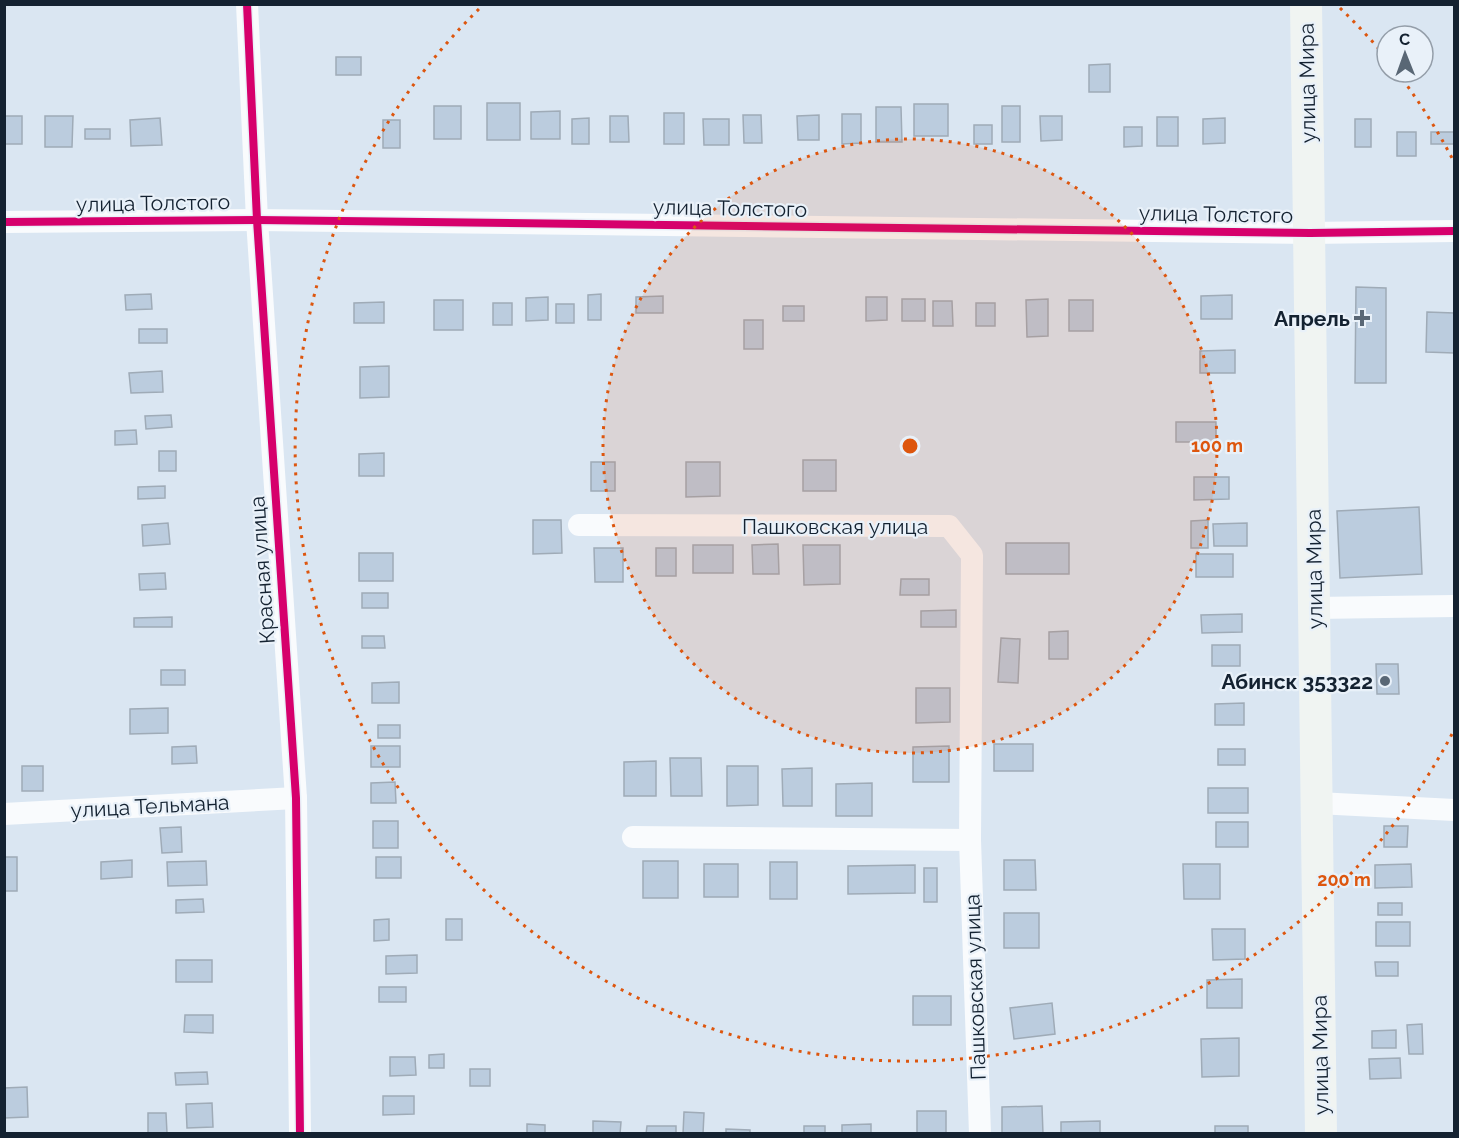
<svg xmlns="http://www.w3.org/2000/svg" width="1459" height="1138" font-family="Raleway,sans-serif">
<style>
.building{fill:#bbccde;stroke:#9fabb7;stroke-width:1.5}
.lines{fill:none;stroke-linecap:round;stroke-linejoin:round}
.minor{stroke:#f9fbfd;stroke-width:22}
.secondary{stroke:#f0f4f2;stroke-width:32}
.cycleway-casing{stroke:#e9f1f9;stroke-width:11}
.cycleway{stroke:#d6006c;stroke-width:8}
.ring{fill:none;stroke:#dd560e;stroke-width:3;stroke-dasharray:3 6}
.poi-dot{fill:#596775;stroke:#e9f1f9;stroke-width:2}
.labels{text-anchor:middle;dominant-baseline:central;stroke-width:4.5;stroke-linejoin:round;paint-order:stroke}
.street-label{font-size:21px;fill:#142231;stroke:#e9f1f9}
.poi-label{font-size:21px;font-weight:bold;fill:#142231;stroke:#e9f1f9;text-anchor:end}
.centre{fill:#dd560e;stroke:#e9f1f9;stroke-width:3}
.ring-label{font-size:18px;text-anchor:middle;font-weight:bold;fill:#dd560e;stroke:#e9f1f9;stroke-width:4.5;stroke-linejoin:round;paint-order:stroke}
</style>
<rect width="100%" height="100%" fill="#dae6f2"/>
<g class="building">
<rect x="336" y="57" width="25" height="18"/>
<path d="M1110,64V92H1089V65Z"/>
<rect x="487" y="103" width="33" height="37"/>
<rect x="914" y="104" width="34" height="32"/>
<rect x="434" y="106" width="27" height="33"/>
<rect x="1002" y="106" width="18" height="36"/>
<path d="M876,107H901L902,142H876Z"/>
<path d="M560,111V139H531V112Z"/>
<rect x="664" y="113" width="20" height="31"/>
<path d="M842,114H861V143L842,144Z"/>
<path d="M743,115H761L762,143H744Z"/>
<path d="M819,115V140H798L797,116Z"/>
<rect x="4" y="116" width="18" height="28"/>
<path d="M45,116H73L72,147H45Z"/>
<path d="M610,116H628L629,142H610Z"/>
<path d="M1040,116H1062V140L1041,141Z"/>
<rect x="1157" y="117" width="21" height="29"/>
<path d="M160,118L162,145L131,146L130,120Z"/>
<path d="M589,118V144H572V119Z"/>
<path d="M1225,118V143L1203,144V119Z"/>
<path d="M703,119H729V145H704Z"/>
<rect x="1355" y="119" width="16" height="28"/>
<rect x="383" y="120" width="17" height="28"/>
<rect x="974" y="125" width="18" height="19"/>
<path d="M1124,127H1142V146L1124,147Z"/>
<rect x="85" y="129" width="25" height="10"/>
<rect x="1397" y="132" width="19" height="24"/>
<rect x="1431" y="132" width="23" height="12"/>
<path d="M1356,287L1386,288V383H1355Z"/>
<path d="M151,294L152,309L126,310L125,295Z"/>
<path d="M601,294V320H588V295Z"/>
<path d="M1232,295V319H1201V296Z"/>
<path d="M663,296V313H636V297Z"/>
<path d="M548,297V320L526,321V298Z"/>
<path d="M866,297H887V320L866,321Z"/>
<rect x="902" y="299" width="23" height="22"/>
<path d="M1048,299V336L1027,337L1026,300Z"/>
<rect x="434" y="300" width="29" height="30"/>
<rect x="1069" y="300" width="24" height="31"/>
<path d="M933,301H952L953,326H933Z"/>
<path d="M384,302V323H354V303Z"/>
<rect x="493" y="303" width="19" height="22"/>
<rect x="976" y="303" width="19" height="23"/>
<rect x="556" y="304" width="18" height="19"/>
<rect x="783" y="306" width="21" height="15"/>
<path d="M1427,312L1454,313V353L1426,352Z"/>
<rect x="744" y="320" width="19" height="29"/>
<rect x="139" y="329" width="28" height="14"/>
<path d="M1235,350V373H1200V351Z"/>
<path d="M389,366V397L360,398V367Z"/>
<path d="M162,371L163,392L131,393L129,373Z"/>
<path d="M171,415L172,427L146,429L145,416Z"/>
<rect x="1176" y="422" width="40" height="20"/>
<path d="M136,430L137,444L115,445V431Z"/>
<rect x="159" y="451" width="17" height="20"/>
<path d="M384,453V476H359V454Z"/>
<rect x="803" y="460" width="33" height="31"/>
<rect x="591" y="462" width="24" height="29"/>
<path d="M686,462H720V496L686,497Z"/>
<path d="M1194,477H1229V499L1194,500Z"/>
<path d="M165,486V498L138,499V487Z"/>
<path d="M1419,507L1422,574L1340,578L1337,511Z"/>
<path d="M533,520H561L562,553L533,554Z"/>
<path d="M1208,520V548H1191V521Z"/>
<path d="M168,523L170,544L143,546L142,525Z"/>
<path d="M1247,523V546H1214L1213,524Z"/>
<rect x="1006" y="543" width="63" height="31"/>
<path d="M778,544L779,574H753L752,545Z"/>
<rect x="693" y="545" width="40" height="28"/>
<path d="M803,545H840V584L804,585Z"/>
<path d="M594,548H623V582H595Z"/>
<rect x="656" y="548" width="20" height="28"/>
<rect x="359" y="553" width="34" height="28"/>
<rect x="1196" y="554" width="37" height="23"/>
<path d="M165,573L166,589L140,590L139,574Z"/>
<path d="M901,579H929V595H900Z"/>
<rect x="362" y="593" width="26" height="15"/>
<path d="M956,610V627H921V611Z"/>
<path d="M1242,614V632L1202,633L1201,615Z"/>
<path d="M172,617V627H134V618Z"/>
<path d="M1068,631V659H1049V632Z"/>
<path d="M362,636H384L385,648H362Z"/>
<path d="M1001,638L1020,639L1018,683L998,682Z"/>
<rect x="1212" y="645" width="28" height="21"/>
<path d="M1376,664H1398L1399,694H1377Z"/>
<rect x="161" y="670" width="24" height="15"/>
<path d="M399,682V703H372V683Z"/>
<path d="M916,688H950V722L916,723Z"/>
<path d="M1244,703V725H1215V704Z"/>
<path d="M168,708V733L130,734V709Z"/>
<rect x="378" y="725" width="22" height="13"/>
<rect x="994" y="744" width="39" height="27"/>
<path d="M196,746L197,763L172,764V747Z"/>
<rect x="371" y="746" width="29" height="21"/>
<path d="M949,746V782H913V747Z"/>
<rect x="1218" y="749" width="27" height="16"/>
<path d="M670,758H701L702,796H671Z"/>
<path d="M656,761V796H624V762Z"/>
<rect x="22" y="766" width="21" height="25"/>
<path d="M727,766H758V805L727,806Z"/>
<path d="M812,768V806H783L782,769Z"/>
<path d="M395,782L396,803H371V783Z"/>
<path d="M872,783V816H836V784Z"/>
<rect x="1208" y="788" width="40" height="25"/>
<rect x="373" y="821" width="25" height="27"/>
<rect x="1216" y="822" width="32" height="25"/>
<path d="M1384,826H1408L1407,847H1384Z"/>
<path d="M181,827L182,852L162,853L160,828Z"/>
<rect x="4" y="857" width="13" height="34"/>
<rect x="376" y="857" width="25" height="21"/>
<path d="M132,860V877L101,879V862Z"/>
<path d="M1004,860H1035L1036,890H1004Z"/>
<path d="M206,861L207,885L168,886L167,862Z"/>
<rect x="643" y="861" width="35" height="37"/>
<rect x="770" y="862" width="27" height="37"/>
<rect x="704" y="864" width="34" height="33"/>
<path d="M1183,864H1220V899H1184Z"/>
<path d="M1411,864L1412,887L1375,888V865Z"/>
<path d="M915,865V893L848,894V866Z"/>
<rect x="924" y="868" width="13" height="34"/>
<path d="M203,899L204,912L176,913V900Z"/>
<rect x="1378" y="903" width="24" height="12"/>
<rect x="1004" y="913" width="35" height="35"/>
<path d="M389,919V940L374,941V920Z"/>
<rect x="446" y="919" width="16" height="21"/>
<rect x="1376" y="922" width="34" height="24"/>
<path d="M1212,929H1245V959L1213,960Z"/>
<path d="M417,955V973L386,974V956Z"/>
<rect x="176" y="960" width="36" height="22"/>
<path d="M1375,962H1398V976H1376Z"/>
<path d="M1242,979V1008H1207V980Z"/>
<rect x="379" y="987" width="27" height="15"/>
<rect x="913" y="996" width="38" height="29"/>
<path d="M1052,1003L1055,1034L1014,1039L1010,1008Z"/>
<path d="M185,1015H213V1033L184,1032Z"/>
<path d="M1422,1024L1423,1054H1409L1407,1025Z"/>
<path d="M1396,1030V1048H1372V1031Z"/>
<path d="M1239,1038V1076L1202,1077L1201,1039Z"/>
<path d="M444,1054V1068H429V1055Z"/>
<path d="M390,1057H415L416,1075L390,1076Z"/>
<path d="M1400,1058L1401,1078L1370,1079L1369,1059Z"/>
<rect x="470" y="1069" width="20" height="17"/>
<path d="M207,1072L208,1084L176,1085L175,1073Z"/>
<path d="M27,1087L28,1117L4,1118V1088Z"/>
<path d="M383,1096H414V1114L383,1115Z"/>
<path d="M212,1103L213,1127L187,1128L186,1104Z"/>
<path d="M1042,1106L1043,1134H1002V1107Z"/>
<rect x="917" y="1111" width="29" height="23"/>
<path d="M684,1112L704,1113L703,1134H683Z"/>
<path d="M148,1113H166L167,1133L148,1134Z"/>
<path d="M593,1121L621,1122L620,1134H593Z"/>
<path d="M1100,1121V1134H1061V1122Z"/>
<path d="M527,1124L545,1125V1134H527Z"/>
<path d="M871,1124V1134H842V1125Z"/>
<path d="M647,1126H676V1134H646Z"/>
<rect x="804" y="1126" width="21" height="8"/>
<rect x="1215" y="1126" width="33" height="8"/>
<path d="M726,1129L750,1130V1134H726Z"/>
</g>
<g class="lines">
<g class="minor">
<path d="M247,4L257,220L296,798L300,1134"/>
<path d="M4,222L257,220L1310,233L1454,231"/>
<path d="M579,525L949,526L972,555L970,840L980,1134"/>
<path d="M1315,608L1454,606"/>
<path d="M1317,803L1454,810"/>
<path d="M4,814L296,798"/>
<path d="M633,837L970,840"/>
</g>
<path class="secondary" d="M1306,4L1321,1134"/>
<g class="cycleway-casing">
<g id="cycleway">
<path d="M247,4L257,220L296,798L300,1134"/>
<path d="M4,222L257,220L1310,233L1454,231"/>
</g>
</g>
<use href="#cycleway" class="cycleway"/>
</g>
<circle cx="910" cy="446" r="307" fill="#dd560e" fill-opacity=".12"/>
<g class="ring">
<circle cx="910" cy="446" r="307"/>
<path d="M1452 734A614 614 0 1 1 480 8M1340 8A614 614 0 0 1 1384 55M1397 72A614 614 0 0 1 1452 158"/>
</g>
<g class="poi-dot">
<path d="M1359 309h6v6h6v6h-6v6h-6v-6h-6v-6h6z"/>
<circle cx="1385" cy="681" r="6"/>
</g>
<g class="labels">
<g class="street-label">
<text transform="translate(1307 83) rotate(-91)">улица Мира</text>
<text transform="translate(153 203) rotate(-1)">улица Толстого</text>
<text transform="translate(730 208) rotate(1)">улица Толстого</text>
<text transform="translate(1216 214) rotate(1)">улица Толстого</text>
<text x="835" y="526">Пашковская улица</text>
<text transform="translate(1314 569) rotate(-91)">улица Мира</text>
<text transform="translate(262 570) rotate(-94)">Красная улица</text>
<text transform="translate(150 806) rotate(-3)">улица Тельмана</text>
<text transform="translate(975 987) rotate(-92)">Пашковская улица</text>
<text transform="translate(1320 1055) rotate(-91)">улица Мира</text>
</g>
<g class="poi-label">
<text x="1350" y="318">Апрель</text>
<text x="1373" y="681">Абинск 353322</text>
</g>
</g>
<circle cx="910" cy="446" r="9" class="centre"/>
<g class="ring-label">
<text x="1217" y="452">100 m</text>
<text x="1344" y="886">200 m</text>
</g>
<rect width="1459" height="1138" fill="none" stroke="#142231" stroke-width="12"/>
<g transform="translate(1405 54) rotate(359)"><circle r="28" fill="#e9f1f9" stroke="#949ea9" stroke-width="1.5"/>
<path d="M0-4.5L10 22L0 15L-10 22Z" fill="#596775"/>
<text y="-9" font-size="16" font-weight="bold" text-anchor="middle" fill="#142231">С</text>
</g>
</svg>
